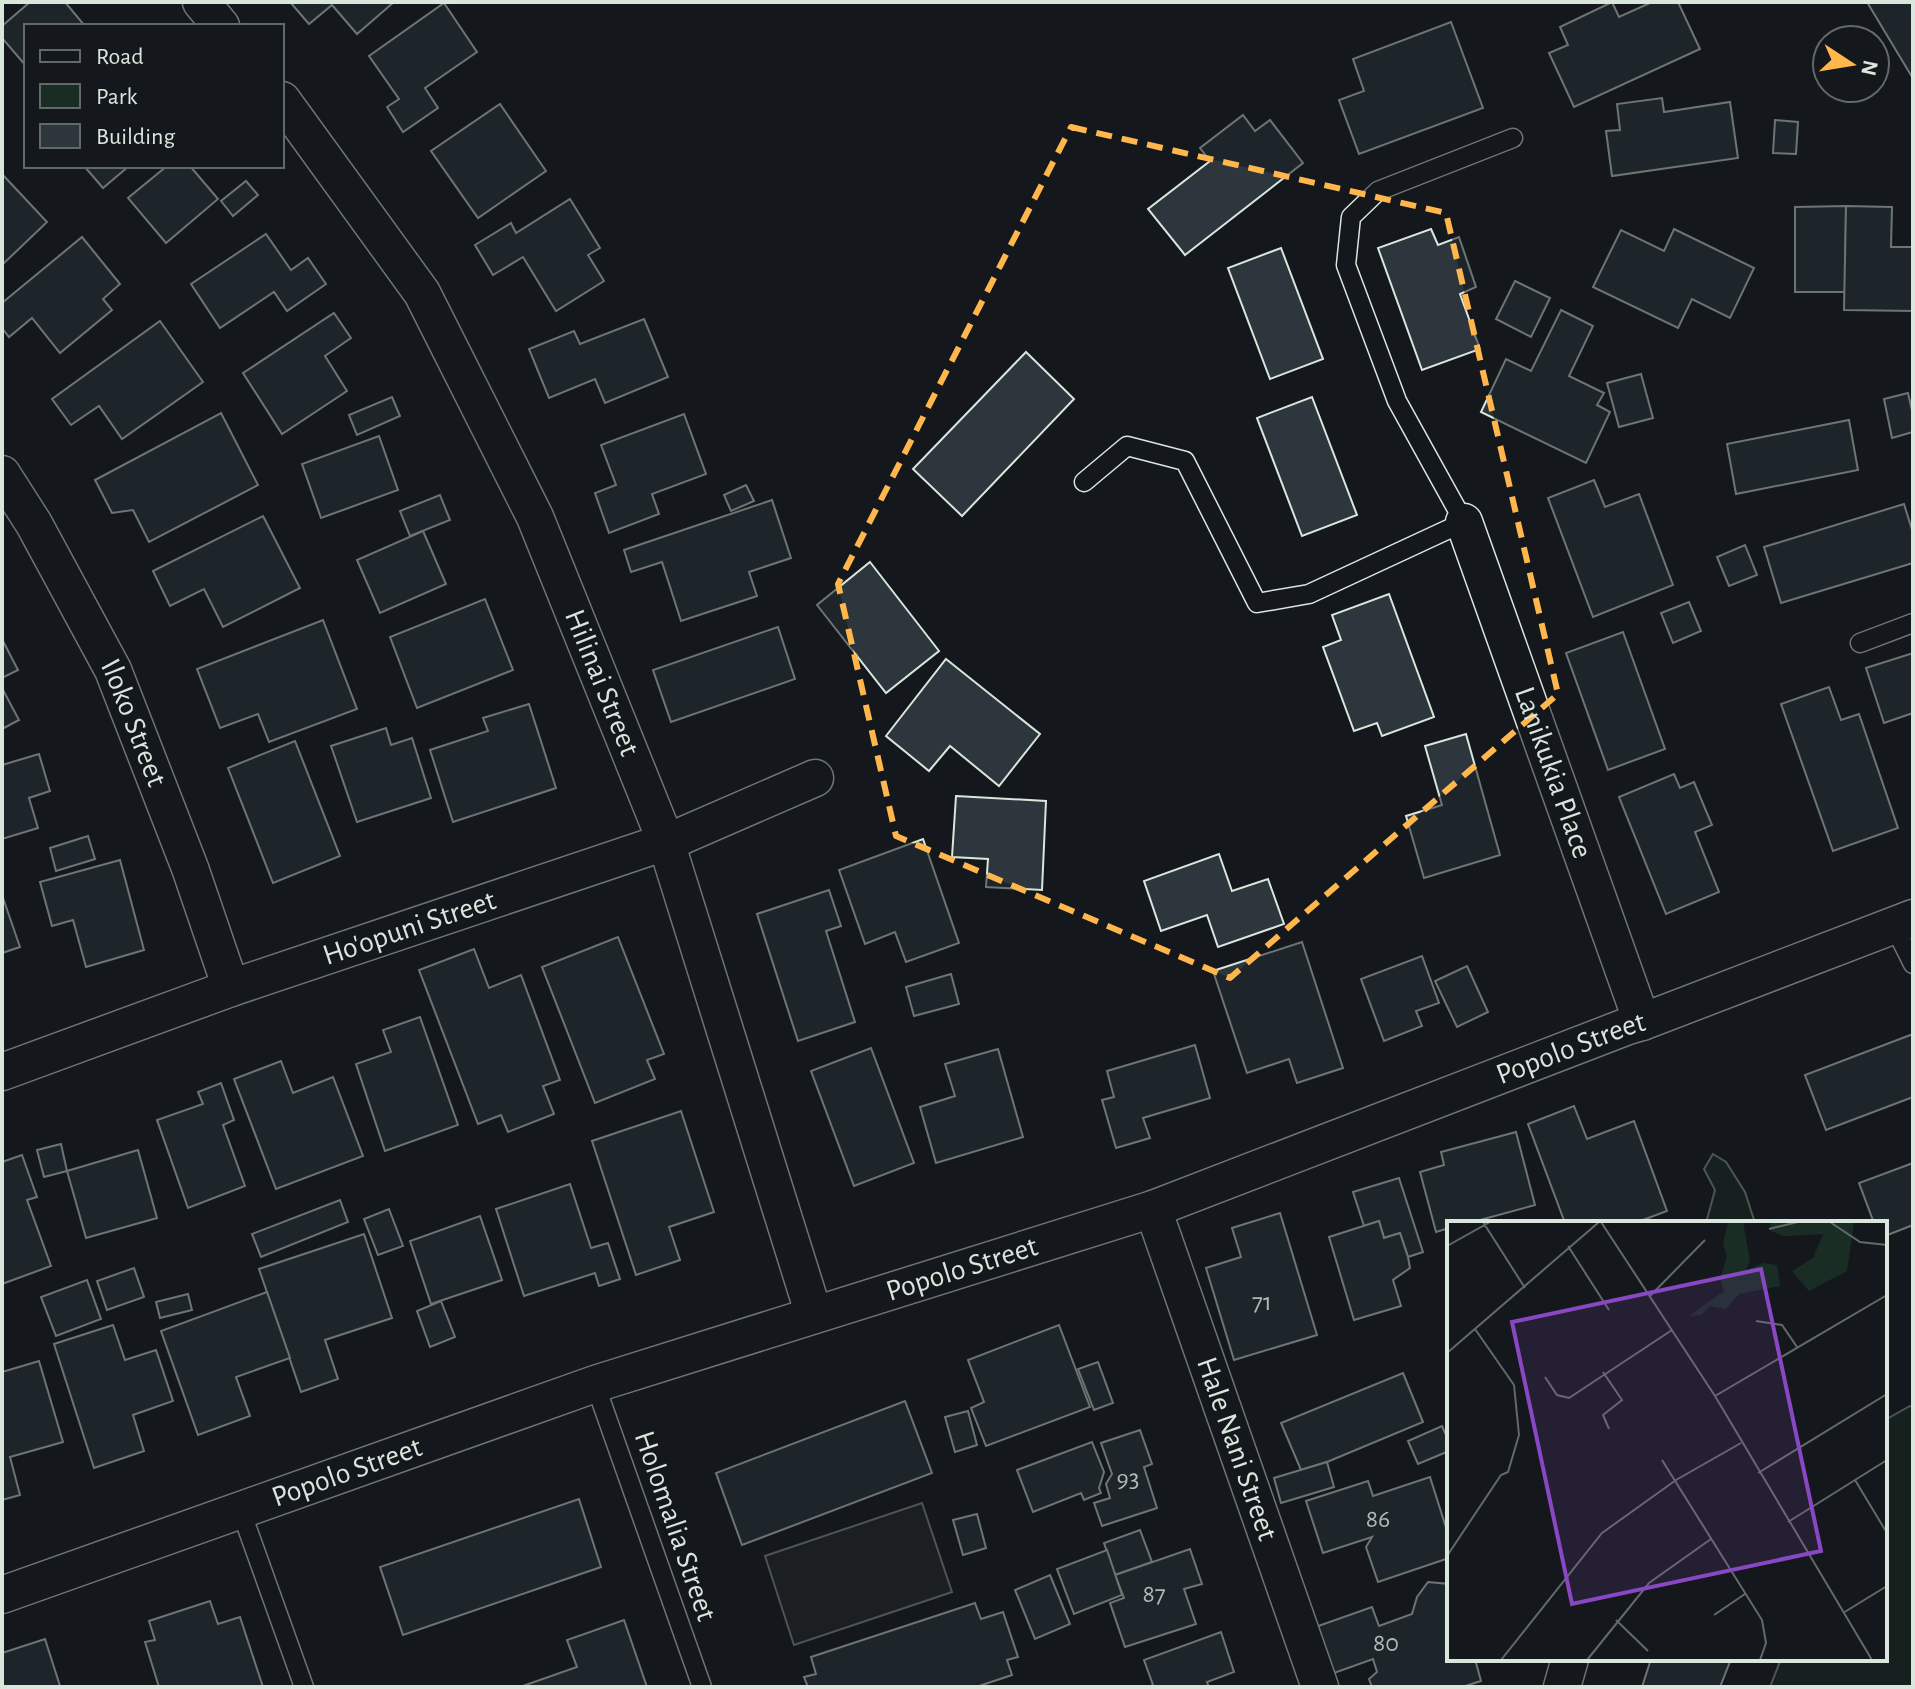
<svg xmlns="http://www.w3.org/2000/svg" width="1915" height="1689" font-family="'Alegreya Sans',sans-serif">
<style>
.green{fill:#1a2d24;stroke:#939e99;stroke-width:2}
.parking{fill:#24282b;stroke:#939e99;stroke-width:2}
.building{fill:#2c363c;stroke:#d8e6dc;stroke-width:2}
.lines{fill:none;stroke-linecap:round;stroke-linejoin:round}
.service-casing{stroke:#d8e6dc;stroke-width:21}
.minor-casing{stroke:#d8e6dc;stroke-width:39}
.service{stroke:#14181c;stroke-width:18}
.minor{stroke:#14181c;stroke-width:36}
.marked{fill:none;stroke:#ffb74d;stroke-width:6;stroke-dasharray:16 10;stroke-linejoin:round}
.labels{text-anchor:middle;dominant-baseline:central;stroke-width:6;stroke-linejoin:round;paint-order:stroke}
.number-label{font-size:26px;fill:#adbab4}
.street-label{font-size:30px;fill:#d8e6dc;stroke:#14181c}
.inset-road{fill:none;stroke:#626a69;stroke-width:2}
.view{fill:#8948c3;fill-opacity:0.15;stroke:#8948c3;stroke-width:4}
.inset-edge{fill:none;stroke:#d8e6dc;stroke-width:4}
</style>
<rect width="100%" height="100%" fill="#14181c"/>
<g class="green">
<path d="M1713,1154L1726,1162L1745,1192L1755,1223H1706L1715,1190L1704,1169Z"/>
<path d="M1910,1406L1913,1408V1687H1770L1781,1659H1885V1420Z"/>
</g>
<path class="parking" d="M922,1503L952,1592L794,1645L765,1556Z"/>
<g class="building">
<path d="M30,2H65L85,26H26V66L2,38V26Z"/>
<path d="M290,2H394L357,34L332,5L309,24Z"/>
<path d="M1612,2L1619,17L1652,2H1678L1700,49L1574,107L1549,53L1568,45L1560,27Z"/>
<path d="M1867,2H1913V76L1912,77Z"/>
<path d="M444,3L477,52L425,88L438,108L403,132L387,107L399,99L369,56Z"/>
<path d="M1451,22L1483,108L1359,154L1339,100L1364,91L1353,59Z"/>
<path d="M1662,98L1664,112L1730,102L1738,158L1612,176L1606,131L1620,130L1617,104Z"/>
<path d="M500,104L546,171L478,218L431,151Z"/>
<path d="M1243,115L1255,131L1270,120L1303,163L1185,255L1148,209L1210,161L1200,148Z"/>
<path d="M1775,120L1798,122L1796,154L1773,153Z"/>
<path d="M84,166H129L103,188Z"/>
<path d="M167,166H190L218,199L166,243L128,198Z"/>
<path d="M2,174L47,222L2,265Z"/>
<path d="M246,181L258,195L233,216L221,201Z"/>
<path d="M570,199L600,248L588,255L604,281L556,311L523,257L493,275L475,245L511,223L516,233Z"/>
<path d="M1846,206L1845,292H1795V207Z"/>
<path d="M1846,206L1892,207L1891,247H1913V311L1844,310Z"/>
<path d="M1431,229L1438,245L1459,237L1476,287L1460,294L1480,349L1422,370L1378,248Z"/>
<path d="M1674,229L1754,268L1730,318L1692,299L1678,328L1593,287L1621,230L1664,251Z"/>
<path d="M266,234L291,270L308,258L326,284L287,311L274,292L220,328L191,284Z"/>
<path d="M82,237L120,284L103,299L112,310L60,353L32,318L9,337L2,328V303Z"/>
<path d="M1281,248L1323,359L1270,379L1228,268Z"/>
<path d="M1515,281L1550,298L1531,337L1496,319Z"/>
<path d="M1561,310L1593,326L1569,376L1604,393L1597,405L1610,412L1586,463L1481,412L1506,359L1531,371Z"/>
<path d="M334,313L351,338L325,356L347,391L282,434L243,373Z"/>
<path d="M644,319L668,377L605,403L595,379L549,398L529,349L574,331L580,344Z"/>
<path d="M160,321L203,382L122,439L99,406L71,425L52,399Z"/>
<path d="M1026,352L1074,399L962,516L913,469Z"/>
<path d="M1641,374L1653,418L1619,427L1607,383Z"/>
<path d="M1908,393L1913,415V432L1892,438L1884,399Z"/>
<path d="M392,397L400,416L357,435L349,415Z"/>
<path d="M1312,397L1357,515L1302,536L1257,418Z"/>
<path d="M221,413L258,485L149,542L133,510L112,513L95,480Z"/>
<path d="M684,414L706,474L652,494L659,514L609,533L595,493L616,485L601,445Z"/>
<path d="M1849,420L1858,470L1736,494L1727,444Z"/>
<path d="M379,436L398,490L321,518L302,464Z"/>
<path d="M1594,480L1605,507L1639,494L1673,585L1593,617L1548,498Z"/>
<path d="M746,485L754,501L731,511L724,495Z"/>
<path d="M440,495L450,520L410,536L400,511Z"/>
<path d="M772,500L791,558L749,572L757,596L681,621L662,562L631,572L624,550Z"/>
<path d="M1904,504L1913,533V563L1781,603L1764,547Z"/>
<path d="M263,516L300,588L223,627L204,589L170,606L153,571Z"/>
<path d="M423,531L446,584L380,613L357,560Z"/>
<path d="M1745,545L1757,575L1729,586L1717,557Z"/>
<path d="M870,562L939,651L886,693L817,605Z"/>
<path d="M1389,594L1434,717L1382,736L1377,723L1354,731L1323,647L1341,640L1332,615Z"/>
<path d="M485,599L513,670L417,708L390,637Z"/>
<path d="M1689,602L1701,631L1673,643L1661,613Z"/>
<path d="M323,620L357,709L269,742L258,714L220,728L197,669Z"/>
<path d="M778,627L795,679L671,722L653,670Z"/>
<path d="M1623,632L1665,749L1608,770L1566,653Z"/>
<path d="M2,639L18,670L2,678Z"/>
<path d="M1913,653V713L1884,723L1866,668Z"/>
<path d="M946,659L1040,734L999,786L950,746L929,771L886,736Z"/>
<path d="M1829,687L1841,720L1859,714L1898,828L1833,851L1781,704Z"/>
<path d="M2,688L19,720L2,729Z"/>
<path d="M529,704L556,788L453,822L430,750L488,731L483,718Z"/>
<path d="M386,728L391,745L412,738L431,798L357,822L331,746Z"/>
<path d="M1466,734L1500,855L1424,878L1406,816L1442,805L1425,746Z"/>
<path d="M295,741L340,856L273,883L228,768Z"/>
<path d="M39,754L50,791L29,798L38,828L2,839V765Z"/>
<path d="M1674,774L1680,788L1694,782L1712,825L1695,832L1719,892L1666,914L1619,797Z"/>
<path d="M956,796L1046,801L1042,890L986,887L988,859L952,857Z"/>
<path d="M88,836L95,859L56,871L50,848Z"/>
<path d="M923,839L959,943L906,962L895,932L865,944L839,870Z"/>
<path d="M1219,854L1232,891L1268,879L1284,924L1218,947L1207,915L1161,931L1144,881Z"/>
<path d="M120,860L144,950L86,967L73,920L52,926L40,882Z"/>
<path d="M829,890L841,926L826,931L855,1022L798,1041L757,914Z"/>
<path d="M2,895L20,947L2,953Z"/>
<path d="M618,937L664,1054L647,1060L655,1079L595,1103L542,967Z"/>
<path d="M1302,942L1343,1068L1297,1083L1289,1059L1247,1073L1213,971Z"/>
<path d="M474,949L489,988L521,975L560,1080L543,1086L554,1114L508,1132L501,1115L478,1124L419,970Z"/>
<path d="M1422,956L1439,1003L1416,1011L1422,1026L1384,1041L1361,979Z"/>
<path d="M1467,966L1488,1012L1457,1027L1435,981Z"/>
<path d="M951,974L959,1004L914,1016L906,987Z"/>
<path d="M420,1017L458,1125L385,1151L356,1064L391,1052L383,1030Z"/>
<path d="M1913,1034V1097L1826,1130L1805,1075Z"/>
<path d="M1195,1045L1210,1098L1143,1118L1150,1138L1116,1148L1102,1100L1114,1097L1107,1071Z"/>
<path d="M871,1048L914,1163L854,1186L811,1071Z"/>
<path d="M998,1049L1023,1137L936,1163L920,1107L955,1096L945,1064Z"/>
<path d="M281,1061L293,1093L333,1077L363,1156L276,1189L234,1079Z"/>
<path d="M221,1083L234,1120L223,1125L245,1186L188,1208L157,1120L203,1104L198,1092Z"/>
<path d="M1574,1106L1587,1139L1634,1121L1667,1211L1635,1223H1565L1528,1124Z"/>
<path d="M681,1111L714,1212L669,1227L680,1260L636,1275L592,1141Z"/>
<path d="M1516,1132L1535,1205L1469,1223H1449V1228L1436,1232L1420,1172L1444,1165L1441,1152Z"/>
<path d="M61,1144L67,1171L44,1177L37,1150Z"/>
<path d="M138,1150L157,1218L86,1238L67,1171Z"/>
<path d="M22,1155L37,1197L27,1200L51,1266L2,1284V1162Z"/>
<path d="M1913,1163V1225L1885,1236V1223H1874L1859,1183Z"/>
<path d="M1399,1178L1423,1252L1408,1257L1400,1233L1384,1238L1379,1221L1364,1226L1353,1192Z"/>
<path d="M570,1184L591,1248L608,1243L620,1279L599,1286L595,1273L524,1296L496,1209Z"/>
<path d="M340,1200L348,1222L261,1257L252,1234Z"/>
<path d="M389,1209L403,1246L378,1255L364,1219Z"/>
<path d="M1280,1213L1317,1335L1234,1360L1206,1268L1241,1257L1232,1228Z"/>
<path d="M480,1216L502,1280L431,1304L410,1241Z"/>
<path d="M1379,1221L1384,1238L1400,1233L1408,1257L1410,1268L1393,1280L1401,1306L1354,1320L1329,1237Z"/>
<path d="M364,1234L392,1318L325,1340L338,1379L301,1392L259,1269Z"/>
<path d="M134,1268L144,1297L107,1310L97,1281Z"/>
<path d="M87,1280L101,1319L56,1336L41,1297Z"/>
<path d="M267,1292L290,1358L236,1377L250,1416L198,1435L161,1331Z"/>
<path d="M188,1294L192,1310L160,1318L156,1302Z"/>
<path d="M441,1301L455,1337L430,1347L417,1311Z"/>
<path d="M113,1325L125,1360L156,1350L173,1401L133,1415L144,1451L94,1468L54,1344Z"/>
<path d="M1059,1325L1090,1407L986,1446L971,1408L984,1402L968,1360Z"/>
<path d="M39,1361L63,1442L10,1457L20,1495L2,1500V1372Z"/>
<path d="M1098,1362L1113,1403L1094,1410L1078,1369Z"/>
<path d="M1403,1373L1423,1422L1327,1462L1301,1470L1281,1423Z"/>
<path d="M905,1401L932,1473L742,1545L716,1473Z"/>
<path d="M968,1411L977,1445L955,1452L945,1417Z"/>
<path d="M1442,1426L1449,1442V1451L1418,1464L1408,1441Z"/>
<path d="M1140,1430L1152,1464L1144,1467L1157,1508L1102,1526L1094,1503L1110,1498L1106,1484L1112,1474L1101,1443Z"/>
<path d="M1092,1442L1104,1472L1099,1488L1101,1493L1084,1500L1081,1493L1033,1512L1017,1470Z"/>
<path d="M1327,1462L1334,1487L1281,1503L1274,1478Z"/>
<path d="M1430,1477L1449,1537V1558L1378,1582L1366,1547L1372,1537L1323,1553L1306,1501L1368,1481L1373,1496Z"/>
<path d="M579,1499L601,1567L403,1635L380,1567Z"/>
<path d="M977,1514L986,1548L963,1555L953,1520Z"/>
<path d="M1140,1530L1152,1562L1115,1575L1104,1543Z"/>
<path d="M1190,1549L1202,1584L1184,1589L1196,1624L1125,1647L1110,1603L1124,1598L1115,1575Z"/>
<path d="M1107,1550L1122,1595L1074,1614L1057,1569Z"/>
<path d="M1050,1575L1070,1624L1035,1639L1015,1590Z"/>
<path d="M1428,1582L1449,1584V1659H1475L1481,1681L1462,1687H1372L1369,1679L1377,1672L1373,1659L1334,1673L1318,1626L1372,1607L1379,1626L1412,1614L1417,1597Z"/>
<path d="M210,1601L218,1624L240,1617L263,1687H159L145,1642L155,1640L149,1621Z"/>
<path d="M975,1603L981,1619L1003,1612L1018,1657L1007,1660L1012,1675L976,1687H808L804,1677L816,1674L811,1657Z"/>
<path d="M624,1620L647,1687H520L577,1667L567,1640Z"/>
<path d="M1221,1632L1234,1672L1207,1682L1209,1687H1148L1153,1685L1144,1660Z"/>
<path d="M45,1639L60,1686L2,1687V1653Z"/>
<path d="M1651,1659H1731L1720,1687H1642Z"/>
</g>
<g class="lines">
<g class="service-casing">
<g id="service">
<path d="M1084,482L1127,446L1185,461L1257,603L1309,594L1464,522L1397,401L1346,265L1351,217L1378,191L1513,138"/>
<path d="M1860,643L1913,623"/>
<path d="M1894,926L1913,964"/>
<path d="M595,1384L702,1687"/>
<path d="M241,1511L304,1687"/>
</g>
</g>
<g class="minor-casing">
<g id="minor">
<path d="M201,2L221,26"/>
<path id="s1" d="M282,100L422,293L535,517L666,842L814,1315"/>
<path id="s2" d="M2,474L34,524L113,670L190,868L231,988"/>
<path id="s3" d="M1464,522L1642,1022"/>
<path id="s4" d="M2,1072L231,988L677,838L815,778"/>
<path id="s5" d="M1153,1209L1320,1687"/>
<path id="s6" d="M2,1595L595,1384L1153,1209L1628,1026L1642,1022L1913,918"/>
<path d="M1562,1687L1570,1659"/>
</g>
</g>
<use href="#service" class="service"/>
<use href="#minor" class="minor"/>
</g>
<path d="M0 0H1915V1689H0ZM1071,127L1446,213L1558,694L1230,978L896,836L838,584Z" fill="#14181c" fill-opacity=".55" fill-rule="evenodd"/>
<path class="marked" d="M1071,127L1446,213L1558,694L1230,978L896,836L838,584Z"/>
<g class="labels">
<g class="number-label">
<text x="1262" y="1302">71</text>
<text x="1128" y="1479">93</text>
<text x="1378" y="1519">86</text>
<text x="1154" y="1594">87</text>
<text x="1386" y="1643">80</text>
</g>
<g class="street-label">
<text stroke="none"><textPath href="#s1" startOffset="668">Hilinai Street</textPath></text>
<text stroke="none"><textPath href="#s2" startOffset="282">Iloko Street</textPath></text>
<text stroke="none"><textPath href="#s3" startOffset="266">Lanikukia Place</textPath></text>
<text stroke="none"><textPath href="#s4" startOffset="432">Ho'opuni Street</textPath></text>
<text stroke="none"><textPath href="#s6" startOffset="1662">Popolo Street</textPath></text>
<text stroke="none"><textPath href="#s6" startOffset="1014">Popolo Street</textPath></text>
<text stroke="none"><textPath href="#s5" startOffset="254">Hale Nani Street</textPath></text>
<text stroke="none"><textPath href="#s6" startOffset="366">Popolo Street</textPath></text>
<text transform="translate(675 1526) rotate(71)">Holomalia Street</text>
</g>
</g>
<g transform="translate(1447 1221)">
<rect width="440" height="440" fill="#14181c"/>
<path d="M281,1H296L303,39L299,49L317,42L330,44L333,65L292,73L279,88L263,85L254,94L242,95L277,70L273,58L280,35L276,23ZM323,1H407L400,50L362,70L345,50L366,37L376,13L337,15L324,10Z" fill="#1a2d24"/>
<path class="inset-road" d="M36,1L78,67M154,1L268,175L425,439M383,1L413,21L440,24M322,8L351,1M0,25L43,1M121,25L162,89M203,75L258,19M309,100L335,104L350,126M0,132L152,1M156,151L175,179L156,194L162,208M98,156L110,174L122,177L225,109M268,175L440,74M215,239L315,399L319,422L313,439M311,252L440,173M408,259L440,312M341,301L440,239M0,335L54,254L61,251L72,214L67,164L28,108M396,392L440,365M267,394L298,373M169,399L201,430M54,439L155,312L229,259L294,222M140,439L202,362L264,318"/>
<path class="view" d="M314,48L374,330L125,383L65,101Z"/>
<rect width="440" height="440" class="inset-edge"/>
</g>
<rect width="1915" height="1689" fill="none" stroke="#d8e6dc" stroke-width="8"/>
<rect x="24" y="24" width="260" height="144" fill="#14181c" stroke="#626a69" stroke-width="2"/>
<rect x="40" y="50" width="40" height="12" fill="#14181c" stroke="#626a69" stroke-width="2"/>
<text x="96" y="64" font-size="24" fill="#d8e6dc">Road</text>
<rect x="40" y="84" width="40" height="24" fill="#1a2d24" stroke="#626a69" stroke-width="2"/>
<text x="96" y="104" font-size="24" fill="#d8e6dc">Park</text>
<rect x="40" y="124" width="40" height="24" fill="#2c363c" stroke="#626a69" stroke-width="2"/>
<text x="96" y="144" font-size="24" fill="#d8e6dc">Building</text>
<g transform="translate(1851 64) rotate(102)"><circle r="38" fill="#14181c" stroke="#626a69" stroke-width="2"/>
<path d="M0-6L14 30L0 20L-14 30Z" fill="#ffb74d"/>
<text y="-12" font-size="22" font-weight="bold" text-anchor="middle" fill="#d8e6dc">N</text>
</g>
</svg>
